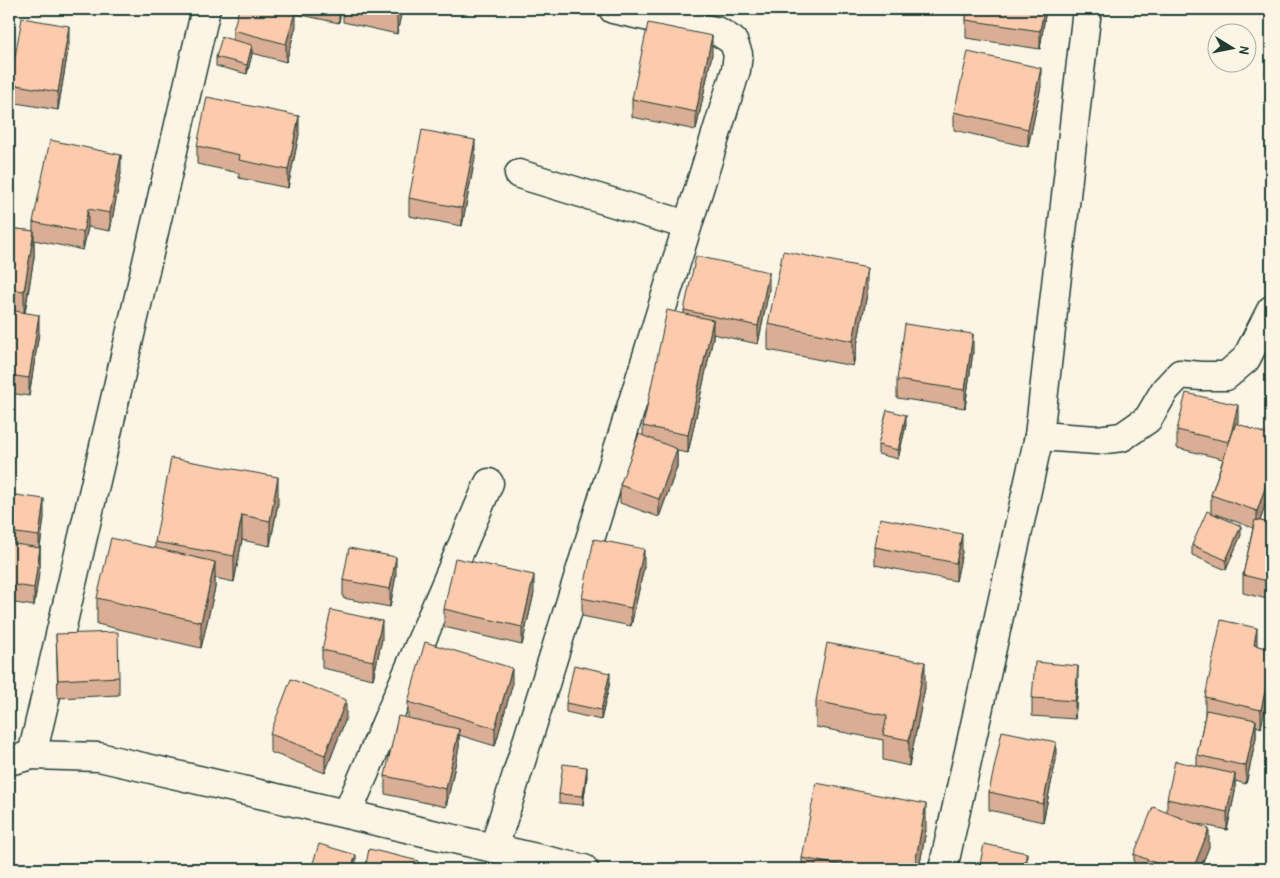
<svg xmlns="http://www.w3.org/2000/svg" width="1280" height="878" viewBox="0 0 1280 878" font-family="'Patrick Hand',sans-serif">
	<rect width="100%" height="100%" fill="#fcf5e5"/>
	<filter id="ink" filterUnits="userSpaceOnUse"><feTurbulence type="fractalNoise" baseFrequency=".02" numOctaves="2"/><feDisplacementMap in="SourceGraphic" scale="10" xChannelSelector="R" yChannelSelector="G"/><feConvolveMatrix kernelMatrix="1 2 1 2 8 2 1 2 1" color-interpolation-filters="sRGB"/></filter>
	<g filter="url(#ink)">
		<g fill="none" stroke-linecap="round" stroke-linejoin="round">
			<defs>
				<g id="minor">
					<polyline points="519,174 687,225"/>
					<polyline points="1039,436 1097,440 1122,437 1148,419 1165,390 1180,374 1201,376 1226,376 1246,359 1271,310"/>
					<polyline points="32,755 206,9"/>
					<polyline points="9,761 32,755 99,757 584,869"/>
					<polyline points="347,814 489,483"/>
					<polyline points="494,848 736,70 738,54 733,41 719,32 613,9"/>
					<polyline points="943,869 1039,436 1087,9"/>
				</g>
			</defs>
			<use href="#minor" stroke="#1f3d34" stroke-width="31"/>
			<use href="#minor" stroke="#fcf5e5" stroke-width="28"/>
		</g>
		<g fill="#d9ae94" stroke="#1f3d34">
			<polygon points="297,9 341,9 339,23 297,14"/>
			<polygon points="343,9 402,9 397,34 343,22"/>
			<polygon points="649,9 670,9 670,13"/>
			<polygon points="967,9 1046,9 1040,49 966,38 966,20"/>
			<polygon points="296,26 286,62 252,53 247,74 216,66 216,57 233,40 233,30"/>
			<polygon points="69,44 58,110 10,102 10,84"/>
			<polygon points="712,54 696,130 632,117 632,99"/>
			<polygon points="1041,86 1028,147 954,130 954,112"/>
			<polygon points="299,134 288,188 239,178 239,173 197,164 197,146"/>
			<polygon points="475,158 462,226 409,216 409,198"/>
			<polygon points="121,173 110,231 88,227 83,250 34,240 34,257 25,313 39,333 29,396 9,393 9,228 33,231 33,222"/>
			<polygon points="769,290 758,344 713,334 713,338 688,453 677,451 677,467 659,517 620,503 620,485 643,436 643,426 684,314 684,310"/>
			<polygon points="867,294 853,366 768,350 768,324"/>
			<polygon points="973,352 965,408 897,398 897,380"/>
			<polygon points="1237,424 1271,436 1271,489 1260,521 1271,523 1271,600 1243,593 1243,575 1253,528 1216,514 1241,535 1226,570 1192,555 1192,545 1211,512 1211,495 1223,459 1177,448 1177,430"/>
			<polygon points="906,425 898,459 878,454 878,445"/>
			<polygon points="9,494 44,517 40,548 40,566 34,606 9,602"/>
			<polygon points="278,503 270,546 242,540 234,582 215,578 215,588 201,648 97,624 97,598 155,549 155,542"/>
			<polygon points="875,547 962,552 956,581 875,565"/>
			<polygon points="644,567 631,626 582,616 582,598"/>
			<polygon points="396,575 390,607 343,598 343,580"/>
			<polygon points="534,593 522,645 444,627 444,609"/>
			<polygon points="56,634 119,677 119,695 58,698"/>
			<polygon points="382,639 373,679 322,668 322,650"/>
			<polygon points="1257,646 1271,649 1261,728 1256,726 1256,738 1246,784 1235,781 1235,792 1227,830 1194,823 1209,847 1200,869 1134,869 1134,854 1167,812 1167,799 1197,766 1197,755 1205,715 1205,697"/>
			<polygon points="610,682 601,720 566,712 566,703"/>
			<polygon points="1078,684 1075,719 1032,716 1032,698"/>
			<polygon points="512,686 495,746 459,735 459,747 446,807 385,794 385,776 408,718 408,702"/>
			<polygon points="925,688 909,766 883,760 883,740 816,727 816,701"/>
			<polygon points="346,718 325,773 270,752 270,734"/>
			<polygon points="1056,760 1043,822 989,810 989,792"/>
			<polygon points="587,776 583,805 559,803 559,794"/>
			<polygon points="926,830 919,869 802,869 802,858"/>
		</g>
		<g fill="#b08d78" stroke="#1f3d34">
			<polygon points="296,9 296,26 286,62 286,44"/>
			<polygon points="339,9 341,9 339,23"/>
			<polygon points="399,9 402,9 397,34 397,16"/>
			<polygon points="1044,9 1046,9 1040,49 1040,31"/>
			<polygon points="69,26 69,44 58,110 58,92"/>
			<polygon points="712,36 712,54 696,130 696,112"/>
			<polygon points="252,45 252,55 247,74 247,65"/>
			<polygon points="1041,68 1041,86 1028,147 1028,129"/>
			<polygon points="299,116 299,134 288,188 288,170"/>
			<polygon points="475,140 475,158 462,226 462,208"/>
			<polygon points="121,155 121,173 110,231 110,213"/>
			<polygon points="88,209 88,227 83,250 83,232"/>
			<polygon points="34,231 34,257 24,317 24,291"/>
			<polygon points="867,268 867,294 853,366 853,341"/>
			<polygon points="769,272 769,290 758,344 758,326"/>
			<polygon points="39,315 39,333 29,396 29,378"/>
			<polygon points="713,320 713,338 688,453 688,435"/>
			<polygon points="973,334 973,352 965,408 965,390"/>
			<polygon points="1238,405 1238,423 1229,460 1229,442"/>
			<polygon points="906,415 906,425 898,459 898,450"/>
			<polygon points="677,449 677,467 659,517 659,499"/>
			<polygon points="1271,471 1271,489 1257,529 1257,511"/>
			<polygon points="278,477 278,503 270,546 270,521"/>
			<polygon points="44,499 44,517 39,554 39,536"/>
			<polygon points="242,515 242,540 234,582 234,556"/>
			<polygon points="1241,526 1241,535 1226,570 1226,560"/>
			<polygon points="962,534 962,552 956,581 956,563"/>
			<polygon points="40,548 40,566 34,606 34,588"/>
			<polygon points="644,549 644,567 631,626 631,608"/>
			<polygon points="396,557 396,575 390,607 390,589"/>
			<polygon points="215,562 215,588 201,648 201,622"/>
			<polygon points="534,575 534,593 522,645 522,627"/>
			<polygon points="382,621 382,639 373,679 373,661"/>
			<polygon points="1257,628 1257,646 1254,645"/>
			<polygon points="925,662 925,688 909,766 909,740"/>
			<polygon points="1271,663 1271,681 1261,728 1261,710"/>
			<polygon points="1078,666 1078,684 1075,719 1075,701"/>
			<polygon points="512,668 512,686 495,746 495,728"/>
			<polygon points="610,673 610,682 601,720 601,710"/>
			<polygon points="346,700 346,718 325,773 325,755"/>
			<polygon points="1256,720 1256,738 1246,784 1246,766"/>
			<polygon points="459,729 459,747 446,807 446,789"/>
			<polygon points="1056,742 1056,760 1043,822 1043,804"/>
			<polygon points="587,767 587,776 583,805 583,796"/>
			<polygon points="1235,774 1235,792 1227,830 1227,812"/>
			<polygon points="926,804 926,830 919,869 914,869"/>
			<polygon points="1209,829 1209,847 1200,869 1193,869"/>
			<polygon points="1027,853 1027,869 1023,869"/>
			<polygon points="356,855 356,864 354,869 351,869"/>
		</g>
		<g fill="#fccaac" stroke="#1f3d34">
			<polygon points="239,9 296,9 286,44 233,30"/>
			<polygon points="364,9 399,9 397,16"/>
			<polygon points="967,9 1044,9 1040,31 966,20"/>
			<polygon points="22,18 69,26 58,92 10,84"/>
			<polygon points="648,23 712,36 696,112 632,99"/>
			<polygon points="222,37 252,45 247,65 216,57"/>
			<polygon points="968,52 1041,68 1028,129 954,112"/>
			<polygon points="207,97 299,116 288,170 239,160 240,155 197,146"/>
			<polygon points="422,130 475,140 462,208 409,198"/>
			<polygon points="50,140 121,155 110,213 88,209 83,232 33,222"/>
			<polygon points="9,228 34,231 24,291 9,289"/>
			<polygon points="783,251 867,268 853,341 768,324"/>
			<polygon points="696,256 769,272 758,326 684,310"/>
			<polygon points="9,310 39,315 29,378 9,375"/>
			<polygon points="667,310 713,320 688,435 643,426"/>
			<polygon points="905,324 973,334 965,390 897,380"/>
			<polygon points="1186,393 1238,405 1229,442 1177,430"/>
			<polygon points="887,410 906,415 898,450 878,445"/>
			<polygon points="1236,423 1271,436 1271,471 1257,511 1211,495"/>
			<polygon points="639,434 677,449 659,499 620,485"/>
			<polygon points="171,458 278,477 270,521 242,515 234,556 155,542"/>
			<polygon points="9,494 44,499 39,536 9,532"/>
			<polygon points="1207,511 1241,526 1226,560 1192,545"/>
			<polygon points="880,518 962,534 956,563 875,547"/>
			<polygon points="1255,520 1271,523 1271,582 1243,575"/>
			<polygon points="111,538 215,562 201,622 97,598"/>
			<polygon points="594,539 644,549 631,608 582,598"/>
			<polygon points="9,543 40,548 34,588 9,584"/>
			<polygon points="349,548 396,557 390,589 343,580"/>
			<polygon points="455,558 534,575 522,627 444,609"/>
			<polygon points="331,610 382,621 373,661 322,650"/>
			<polygon points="1221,620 1257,628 1254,645 1271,649 1271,663 1261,710 1205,697"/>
			<polygon points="118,632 119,677 58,680 56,634"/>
			<polygon points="425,642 512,668 495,728 408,702"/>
			<polygon points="827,643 925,662 909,740 883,735 887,716 816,701"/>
			<polygon points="1035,662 1078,666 1075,701 1032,698"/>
			<polygon points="574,665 610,673 601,710 566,703"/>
			<polygon points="291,679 346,700 325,755 270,734"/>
			<polygon points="1206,710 1256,720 1246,766 1197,755"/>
			<polygon points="398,716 459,729 446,789 385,776"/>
			<polygon points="1002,731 1056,742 1043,804 989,792"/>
			<polygon points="1175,761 1235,774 1227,812 1167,799"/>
			<polygon points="563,764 587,767 583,796 559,794"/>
			<polygon points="816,783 926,804 914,869 862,869 802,858"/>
			<polygon points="1153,807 1209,829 1193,869 1170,869 1134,854"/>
			<polygon points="319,844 356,855 351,869 311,869"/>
			<polygon points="984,844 1027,853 1023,869 979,869"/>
			<polygon points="369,849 419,861 417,869 365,869"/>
		</g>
	</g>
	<rect width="1280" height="878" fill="none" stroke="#fcf5e5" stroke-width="30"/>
	<rect x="15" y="15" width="1250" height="848" fill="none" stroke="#1f3d34" stroke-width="2" filter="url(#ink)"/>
	<g transform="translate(1232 48) rotate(100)"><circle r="24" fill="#fcf5e5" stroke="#a4ab9e"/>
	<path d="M0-4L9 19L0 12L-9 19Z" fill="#1f3d34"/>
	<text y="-8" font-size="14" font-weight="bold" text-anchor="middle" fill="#1f3d34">N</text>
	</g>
</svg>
